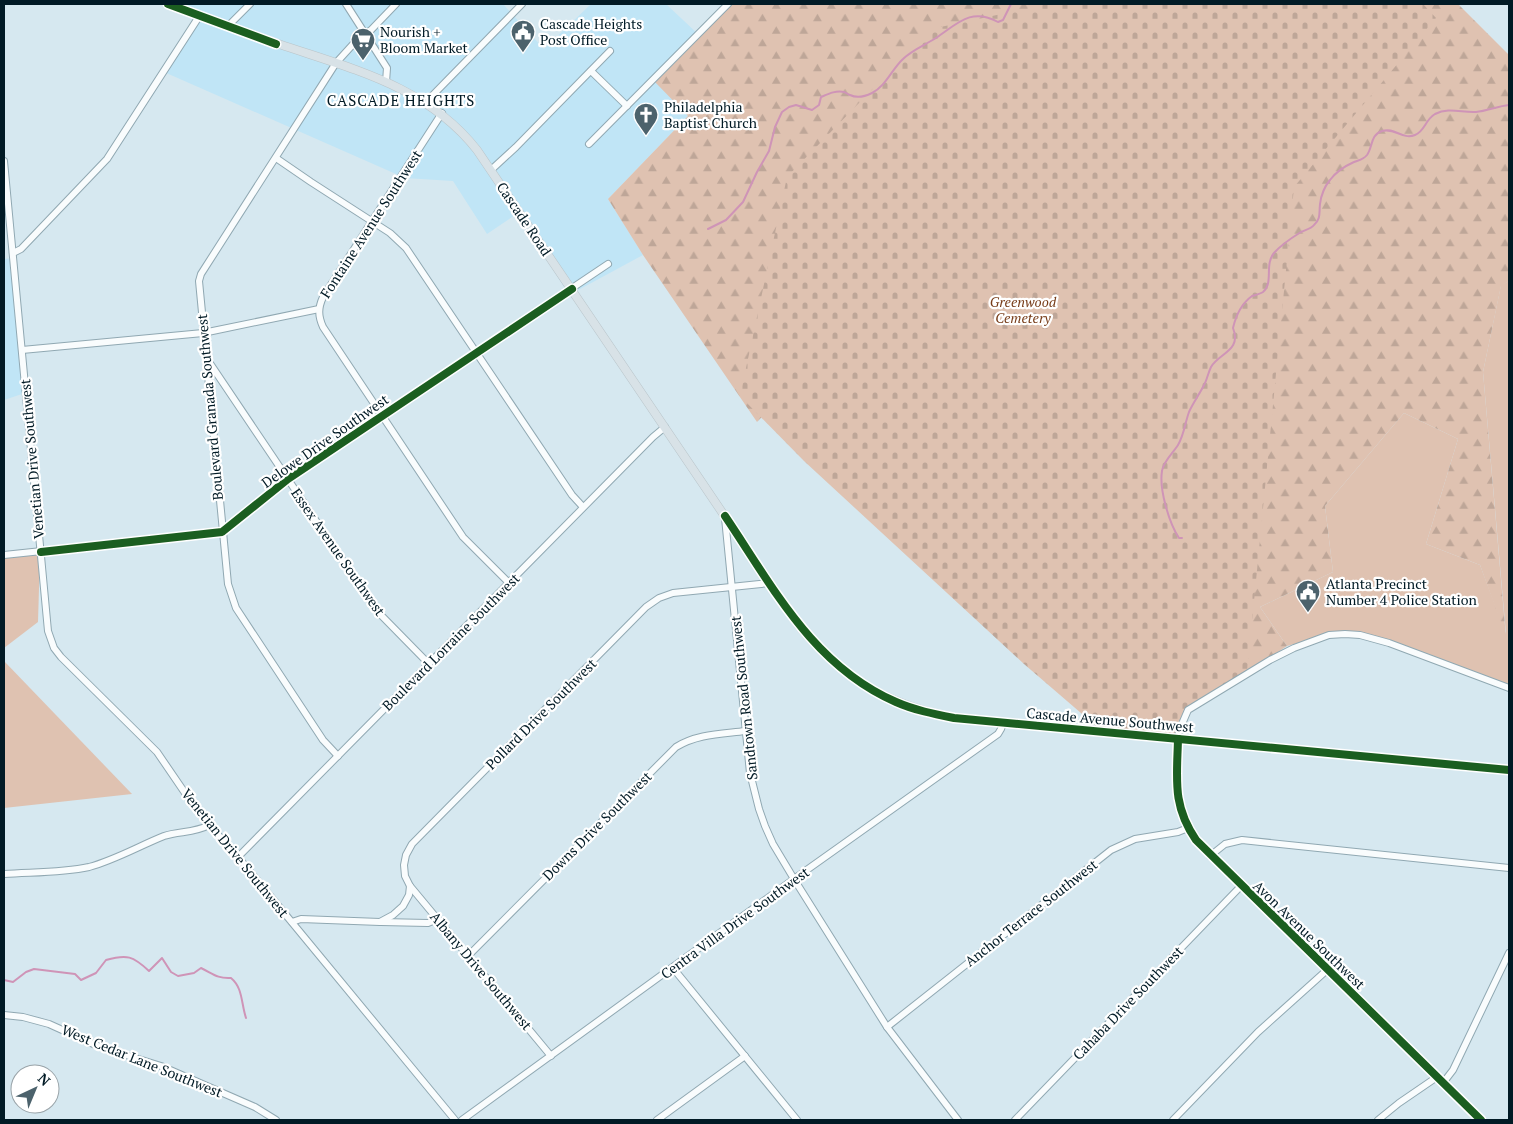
<svg xmlns="http://www.w3.org/2000/svg" width="1513" height="1124" viewBox="0 0 1513 1124" font-family="'PT Serif',serif">
	<defs>
		<pattern id="forest-firs" width="22" height="20" patternUnits="userSpaceOnUse" patternTransform="scale(1.25)"><rect width="22" height="20" fill="#dfc2b1"/><path d="M5 1l3.5 6h-7zM16 11l3.5 6h-7z" fill="#bea698"/></pattern>
		<pattern id="cemetery-stones" width="16" height="16" patternUnits="userSpaceOnUse" patternTransform="scale(1.25)"><rect width="16" height="16" fill="#dfc2b1"/><path d="M2 7V4a2 2 0 0 1 4 0v3zM10 15v-3a2 2 0 0 1 4 0v3z" fill="#bea698"/></pattern>
	</defs>
	<rect width="100%" height="100%" fill="#d6e8f0"/>
	<g fill="#c0e5f6">
		<polygon points="169,4 503,4 544,49 591,4 666,4 699,35 688,116 608,199 643,255 569,295 518,213 487,234 453,181 405,178 164,72 200,12"/>
		<polygon points="14,258 28,392 4,400 4,259"/>
	</g>
	<g fill="#dfc2b1">
		<polygon points="1509,281 1509,688 1368,638 1327,635 1287,646 1260,607 1333,572 1325,506 1404,413 1458,439 1426,544 1480,565 1506,634 1483,372 1501,285"/>
		<polygon points="40,555 38,622 4,648 4,557"/>
		<polygon points="4,661 132,794 4,808"/>
	</g>
	<polygon fill="url(#forest-firs)" points="729,4 1458,4 1508,54 1509,62 1509,281 1501,286 1483,372 1506,637 1480,565 1426,544 1458,439 1404,413 1325,506 1333,572 1260,607 1287,646 1255,667 1228,682 911,261 757,422 643,255 608,199 688,116 654,81"/>
	<polygon fill="url(#cemetery-stones)" points="1048,4 1423,4 1436,18 1294,187 1247,674 1188,710 1178,739 1103,732 1024,664 804,461 740,396 787,177 931,29"/>
	<g fill="none" stroke-linecap="round" stroke-linejoin="round">
		<g stroke="#cf94b7" stroke-width="2">
			<path d="M708,229L726,220L743,202L757,172L769,151L775,127L782,112L789,107L796,105L812,110L819,105L821,97C828,94 836,90 844,92C847,93 847,94 850,95C858,99 866,96 872,93C886,86 892,69 903,59C912,50 925,45 936,38C957,24 971,7 998,22L1003,20L1011,4"/>
			<path d="M1182,538H1179C1169,523 1159,489 1162,471C1163,462 1173,453 1178,445C1184,435 1185,423 1189,412C1193,403 1199,395 1204,385C1207,380 1208,373 1211,367C1219,353 1242,351 1233,328C1236,315 1241,304 1252,296C1255,295 1260,294 1263,292C1274,283 1264,265 1274,253C1280,246 1293,237 1301,232C1305,230 1311,229 1314,225C1321,219 1319,213 1320,204C1321,196 1325,186 1330,180C1336,172 1345,166 1354,162C1359,160 1363,160 1367,155C1373,147 1370,135 1382,131C1395,127 1402,140 1415,135C1425,131 1425,120 1435,114C1449,107 1462,113 1476,112C1487,111 1498,106 1509,105"/>
			<path d="M4,980L13,982L26,972L34,969L75,974L81,980L96,973L106,960C127,954 133,956 149,971L162,958L171,972L178,976L194,973L201,968C212,973 217,979 231,978C243,988 241,1003 246,1018"/>
		</g>
		<defs>
			<g id="minor">
				<polyline points="346,4 387,68 386,82"/>
				<polyline points="228,26 250,4"/>
				<polyline points="591,71 627,106"/>
				<polyline points="426,102 522,4"/>
				<path d="M442,113L323,297C318,308 318,316 323,327L463,537L509,583"/>
				<polyline points="589,144 728,4"/>
				<polyline points="276,158 311,182 390,233 406,248 572,495 583,507"/>
				<polyline points="4,161 48,631 54,648 61,657 157,752 185,793 209,825 238,857 455,1120"/>
				<polyline points="491,170 516,147 610,51"/>
				<polyline points="13,253 21,249 107,159 200,15"/>
				<polyline points="22,350 203,333 319,309"/>
				<polyline points="207,359 376,610 429,664"/>
				<polyline points="725,518 750,773 759,809 765,826 773,844 794,879 887,1027 958,1120"/>
				<polyline points="4,555 222,532 288,479 608,264"/>
				<polyline points="338,756 323,740 236,608 228,584 199,281 201,274 336,63 356,41 371,30 396,4"/>
				<polyline points="1210,856 1225,844 1242,840 1509,868"/>
				<polyline points="238,857 653,437 665,427"/>
				<path d="M4,874C32,872 61,873 89,867C115,860 139,846 164,836C179,831 195,833 209,825"/>
				<polyline points="410,886 551,1056"/>
				<polyline points="292,922 301,919 380,922 393,915 403,906 409,895 410,886 405,876 404,865 406,855 412,844 646,607 659,598 673,593 770,583"/>
				<polyline points="381,922 428,923 438,919"/>
				<path d="M468,956L676,747C697,734 721,734 745,731"/>
				<polyline points="673,968 797,1120"/>
				<polyline points="4,1015 23,1017 49,1024 100,1047 161,1066 255,1107 276,1120"/>
				<polyline points="887,1027 1111,850 1135,839 1178,832 1188,828"/>
				<polyline points="1443,1083 1453,1070 1509,953"/>
				<polyline points="462,1120 794,879 998,734 1001,729 1003,723"/>
				<polyline points="657,1120 745,1056"/>
				<polyline points="1015,1120 1241,886"/>
				<polyline points="1173,1120 1258,1032 1327,970"/>
				<polyline points="1378,1120 1399,1103 1437,1077"/>
				<path d="M1481,1120L1196,840C1172,805 1177,779 1178,739L1179,731L1188,710L1270,660L1294,648L1329,635L1345,634L1360,635L1389,643L1509,688"/>
			</g>
			<path id="major" d="M168,4C205,18 242,32 279,44C352,69 427,86 477,150L799,626C843,679 886,704 954,718L1509,770"/>
		</defs>
		<use href="#minor" stroke="#90a8b2" stroke-width="8"/>
		<use href="#major" stroke="#b9c5ca" stroke-width="9"/>
		<use href="#minor" stroke="#f9fcfd" stroke-width="6"/>
		<use href="#major" stroke="#d8e2e7" stroke-width="8"/>
		<defs>
			<g id="cycleway">
				<polyline points="168,4 276,44"/>
				<path d="M725,516C773,587 813,666 896,702C914,710 934,714 954,718L1509,770"/>
				<polyline points="41,552 222,532 288,479 572,289"/>
				<path d="M1178,739C1177,779 1172,805 1196,840L1481,1120"/>
			</g>
		</defs>
		<use href="#cycleway" stroke="#fff" stroke-width="11"/>
		<use href="#cycleway" stroke="#1b5e20" stroke-width="8"/>
	</g>
	<defs>
		<symbol id="civic-pin" viewBox="-11 -11 22 30"><path d="M0 17L-7.5 6A9.5 9.5 0 1 1 7.5 6Z" fill="#4c626c" stroke="#fff"/><path d="M-.6-6.5H3V-4.5H.6V-3L4-1V1h2V6H-6V1h2V-1L-.6-3ZM-1.2 2.5V6h2.4V2.5Z" fill="#fff"/></symbol>
		<symbol id="supermarket-pin" viewBox="-11 -11 22 30"><path d="M0 17L-7.5 6A9.5 9.5 0 1 1 7.5 6Z" fill="#4c626c" stroke="#fff"/><path d="M-6-5.5h2.5l.6 2H6L4.5 2H-2.5L-4.4-4H-6ZM-1.5 3.2a1.3 1.3 0 1 0 .1 0ZM3 3.2a1.3 1.3 0 1 0 .1 0Z" fill="#fff"/></symbol>
		<symbol id="church-pin" viewBox="-11 -11 22 30"><path d="M0 17L-7.5 6A9.5 9.5 0 1 1 7.5 6Z" fill="#4c626c" stroke="#fff"/><path d="M-1.2-6h2.4v3.5h3.3v2.4h-3.3V6h-2.4V-.1h-3.3v-2.4h3.3Z" fill="#fff"/></symbol>
	</defs>
	<g fill-rule="evenodd">
		<use href="#civic-pin" x="509" y="18" width="28" height="38"/>
		<use href="#supermarket-pin" x="349" y="26" width="28" height="38"/>
		<use href="#church-pin" x="632" y="101" width="28" height="38"/>
		<use href="#civic-pin" x="1294" y="578" width="28" height="38"/>
	</g>
	<g text-anchor="middle" stroke-width="4.5" stroke-linejoin="round" paint-order="stroke">
		<g font-size="14" fill="#011a25" stroke="#fff" text-anchor="start">
			<text x="540" y="29">Cascade Heights<tspan x="540" dy="16">Post Office</tspan></text>
			<text x="380" y="37">Nourish +<tspan x="380" dy="16">Bloom Market</tspan></text>
			<text x="664" y="112">Philadelphia<tspan x="664" dy="16">Baptist Church</tspan></text>
			<text x="1326" y="589">Atlanta Precinct<tspan x="1326" dy="16">Number 4 Police Station</tspan></text>
		</g>
		<g font-size="14" fill="#011a25" stroke="#fff">
			<text transform="translate(524 219) rotate(56)" y="5">Cascade Road</text>
			<text transform="translate(371 224) rotate(-57)" y="5">Fontaine Avenue Southwest</text>
			<text transform="translate(210 407) rotate(-95)" y="5">Boulevard Granada Southwest</text>
			<text transform="translate(325 441) rotate(-35)" y="5">Delowe Drive Southwest</text>
			<text transform="translate(32 459) rotate(-95)" y="5">Venetian Drive Southwest</text>
			<text transform="translate(338 552) rotate(55)" y="5">Essex Avenue Southwest</text>
			<text transform="translate(451 642) rotate(-45)" y="5">Boulevard Lorraine Southwest</text>
			<text transform="translate(744 698) rotate(-96)" y="5">Sandtown Road Southwest</text>
			<text transform="translate(541 714) rotate(-45)" y="5">Pollard Drive Southwest</text>
			<text transform="translate(1110 720) rotate(5)" y="5">Cascade Avenue Southwest</text>
			<text transform="translate(597 826) rotate(-45)" y="5">Downs Drive Southwest</text>
			<text transform="translate(235 853) rotate(51)" y="5">Venetian Drive Southwest</text>
			<text transform="translate(1031 913) rotate(-38)" y="5">Anchor Terrace Southwest</text>
			<text transform="translate(735 923) rotate(-36)" y="5">Centra Villa Drive Southwest</text>
			<text transform="translate(1309 935) rotate(44)" y="5">Avon Avenue Southwest</text>
			<text transform="translate(481 971) rotate(50)" y="5">Albany Drive Southwest</text>
			<text transform="translate(1128 1003) rotate(-46)" y="5">Cahaba Drive Southwest</text>
			<text transform="translate(142 1061) rotate(22)" y="5">West Cedar Lane Southwest</text>
		</g>
		<g font-size="14" font-style="italic" fill="#773c18" stroke="#fff">
			<text x="1023" y="307">Greenwood<tspan x="1023" dy="16">Cemetery</tspan></text>
		</g>
		<g font-size="15" letter-spacing="1" fill="#011a25" stroke="#fff">
			<text x="401" y="106">CASCADE HEIGHTS</text>
		</g>
	</g>
	<rect width="1513" height="1124" fill="none" stroke="#011a25" stroke-width="10"/>
	<g transform="translate(35 1089) rotate(44)"><circle r="24" fill="#ffffff" stroke="#99a3a8"/>
	<path d="M0-4L9 19L0 12L-9 19Z" fill="#4c626c"/>
	<text y="-8" font-size="14" font-weight="bold" text-anchor="middle" fill="#011a25">N</text>
	</g>
</svg>
